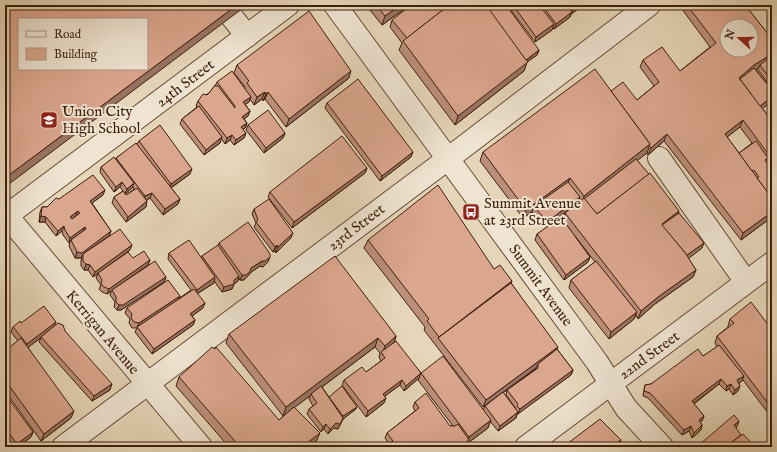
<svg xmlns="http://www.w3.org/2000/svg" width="777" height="452" viewBox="0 0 777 452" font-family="'IM FELL English',serif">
	<rect width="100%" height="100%" fill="#e6d6b9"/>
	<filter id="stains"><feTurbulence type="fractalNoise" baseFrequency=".005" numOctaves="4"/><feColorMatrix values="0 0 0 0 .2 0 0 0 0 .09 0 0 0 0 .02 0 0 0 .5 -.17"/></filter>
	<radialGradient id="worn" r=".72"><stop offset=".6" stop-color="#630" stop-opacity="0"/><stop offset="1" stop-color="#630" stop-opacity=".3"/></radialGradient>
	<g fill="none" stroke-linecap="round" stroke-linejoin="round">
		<defs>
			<g id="minor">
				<polyline points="335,5 597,362 626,408 662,447"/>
				<polyline points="232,17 247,36"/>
				<polyline points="659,158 746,282"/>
				<polyline points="7,216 201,447"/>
				<polyline points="5,217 288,5"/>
				<polyline points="63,447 449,158 649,5"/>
				<polyline points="526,447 772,263"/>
			</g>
		</defs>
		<use href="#minor" stroke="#684c37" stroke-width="24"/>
		<use href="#minor" stroke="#efe4d2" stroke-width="22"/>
	</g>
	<g fill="#bc8f7a" stroke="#3e1e0c" fill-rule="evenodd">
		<polygon points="366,5 410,5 382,25"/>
		<polygon points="507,5 584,5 571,14 570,17 554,29 553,28 552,30 535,42"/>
		<path d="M683,5H745L772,39V89L758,70V69L756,70L772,90V101L762,108L772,121V217L741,240L664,141L648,155L647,153L637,160L679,213L702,248L688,258L696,270L693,277L655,304L638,319L636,315L634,319L609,339L569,288L571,280L595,262L575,236L590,257L588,262L564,280L535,240L537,234L563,220L565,213L574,206L545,227L532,212L523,218L480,161L483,152L611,91L637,100L654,86L640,67L643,60L680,71L710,47L682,9ZM740,127L752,143L739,153L727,137Z"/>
		<polygon points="392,20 539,50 537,55 527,62 524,71 455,125 399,50 402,43 390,27"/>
		<polygon points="237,65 349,78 286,127 265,99 263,101 262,99 254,105 250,99 249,102 245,104 250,111 248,116 244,119 247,123 245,128 243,130 246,133 244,138 234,145 230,140 225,144 221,138 220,143 204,155 180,124 182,119 197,107 196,106 198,101 210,92 215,86 217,82 245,89 245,87 234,73"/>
		<polygon points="327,103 411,157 380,181 325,108"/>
		<polygon points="248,125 285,133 283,138 264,153 246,130"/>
		<path d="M139,141L190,174L171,188L180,199L178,204L163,215L150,198L146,200V207L126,222L112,203L114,197L123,191L120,187L114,192L100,172L101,167L116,160V158L137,144ZM133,187L134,189L126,195L125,194L132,188Z"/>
		<polygon points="367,168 365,173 292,228 268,197 270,192"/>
		<polygon points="103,195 92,203 111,231 109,236 130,250 113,262 133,258 150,260 148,265 131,277 166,277 164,282 121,310 117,310 114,307 115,302 110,295 111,291 107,294 102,292 99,289 101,285 96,278 98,273 93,277 88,270 84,270 81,266 81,260 82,257 80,258 75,258 69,246 70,242 69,243 63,235 62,231 56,236 45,222 39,222 40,212 42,207 47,207 59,199"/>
		<polygon points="254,209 291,238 276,253 275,251 273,252 254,227 256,223 252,214"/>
		<path d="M368,240L494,269L511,283L557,349L573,370L571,375L517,414L516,418L498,431L490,421L488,428L468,443L467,445L389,444L385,438L387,433L415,411L413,407L415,402L450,426H453L418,380L419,378L404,391L400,385L385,396L384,403L366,417L342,385L344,380L366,372L381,361L379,357L380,353L375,347L322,387L329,397L356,409L343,419L338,429L334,428L328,434L324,429L321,432L307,414L309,409L313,406L309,399L310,396L294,407L316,442L310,447H229L176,386L179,377L279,420L286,413L283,416L226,343L229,334L396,336L394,343L421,373L483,410L485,406L497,396L483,407L424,330L425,327L364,248ZM536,368V369L507,390L506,395L516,409L503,393Z"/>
		<polygon points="219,243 268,262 263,267 260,266 250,273 248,276 244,280 240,280 239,278 238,281 234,284 232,289 222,292 214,281 214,283 197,294 203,308 192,316 195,320 193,325 152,354 135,332 137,328 132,328 129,323 130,319 125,313 127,308 178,299 191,290 168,259 169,253 202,258 202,256 218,246"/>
		<polygon points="730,319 772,330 772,410 768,413 743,380 742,381 739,383 738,391 733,395 729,389 726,391 719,384 694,404 704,416 702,421 700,422 702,425 701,430 692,438 689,431 682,435 648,398 643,396 644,390 645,385 651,384 703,356 717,347 715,343 717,336 728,327 728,326"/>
		<polygon points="21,323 54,326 65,331 110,390 92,401 39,342 41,338 28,347 71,418 41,441 5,391 5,348 6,350 18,341 11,332 13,327"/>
		<polygon points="5,395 33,432 31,437 18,447 13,447 5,436"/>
	</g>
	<g fill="#997463" stroke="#3e1e0c">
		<polygon points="237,5 245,5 243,8 5,187 5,178"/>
		<polygon points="401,5 410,5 382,25 385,16"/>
		<polygon points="579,5 584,5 571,14 573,9"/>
		<polygon points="572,12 570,17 554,29 556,24"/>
		<polygon points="554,24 552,30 535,42 536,37"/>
		<polygon points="539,50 537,55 527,62 524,71 455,125 458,116"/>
		<polygon points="772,54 772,60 760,65 758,69 752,73 740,82 739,78 754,65"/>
		<polygon points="351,71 349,78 286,127 289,119"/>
		<polygon points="265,92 262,99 254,105 257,97"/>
		<polygon points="268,92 265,99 263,101 266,94"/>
		<polygon points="251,97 249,102 241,107 243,102"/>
		<polygon points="772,97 772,101 757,113 759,107"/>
		<polygon points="250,111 248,116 240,122 242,117"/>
		<polygon points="743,120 740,127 722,141 725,134"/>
		<polygon points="247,123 245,128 239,132 241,127"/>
		<polygon points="246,133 244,138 234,145 236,140"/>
		<polygon points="285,133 283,138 264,153 266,148"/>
		<polygon points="667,134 664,141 648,155 651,148"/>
		<polygon points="232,135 230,140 225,144 227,138"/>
		<polygon points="222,137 220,143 204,155 206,150"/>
		<polygon points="650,144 647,153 585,202 583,200 584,196"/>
		<polygon points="413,152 411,157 380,181 382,176"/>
		<polygon points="367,168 365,173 292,228 294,222"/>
		<polygon points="192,169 190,174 169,189 171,184"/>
		<polygon points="570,178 566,187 534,206 532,212 523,218 526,210"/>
		<polygon points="122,182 120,187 114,192 116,187"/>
		<polygon points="134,183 132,188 125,194 127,189"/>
		<polygon points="105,190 103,195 88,206 90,201"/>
		<polygon points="152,193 150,198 144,202 145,196"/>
		<polygon points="580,197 578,203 545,227 547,222"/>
		<polygon points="180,199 178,204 163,215 165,209"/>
		<polygon points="147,201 146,207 126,222 128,217"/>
		<polygon points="78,211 76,216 68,222 70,217"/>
		<polygon points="679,211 677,218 663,229 662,224"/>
		<polygon points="772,212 772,217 741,240 743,233"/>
		<polygon points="41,216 46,217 45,222 39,222"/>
		<polygon points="64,226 62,231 56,236 58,231"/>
		<polygon points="85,227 83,232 71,240 70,242 69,243 70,238"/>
		<polygon points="111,231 109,236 83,254 82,257 80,258 75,258 77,252"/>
		<polygon points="293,233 291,238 276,253 278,247"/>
		<polygon points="704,243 702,248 684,262 685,256"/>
		<polygon points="132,245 130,250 93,277 95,272"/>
		<polygon points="277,245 275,251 273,252 275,247"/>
		<polygon points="270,257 268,262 263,267 260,266 250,273 248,276 244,280 240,280 242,275 251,268"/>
		<polygon points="590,257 588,262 564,280 566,275"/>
		<polygon points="150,260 148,265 107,294 109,289"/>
		<polygon points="86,264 90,265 88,270 84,270"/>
		<polygon points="696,270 693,277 655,304 638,319 641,311 658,297"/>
		<polygon points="239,276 238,281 234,284 232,289 222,292 224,287"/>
		<polygon points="166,277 164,282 121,310 117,310 119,305"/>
		<polygon points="215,277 214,283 195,295 197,290"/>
		<polygon points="512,281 508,290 438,338 439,337"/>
		<polygon points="180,296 178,301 137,327 139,323"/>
		<polygon points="205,303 203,308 188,319 190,314"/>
		<polygon points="637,312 634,319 609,339 611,332"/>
		<polygon points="195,320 193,325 152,354 154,349"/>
		<polygon points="56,322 54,327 25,350 27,344"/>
		<polygon points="396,336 393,345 382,355 385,346"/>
		<polygon points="378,338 375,347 311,395 311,394 310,396 283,416 286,407"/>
		<polygon points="558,347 555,354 538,364 536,368 483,407 486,400"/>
		<polygon points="573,370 571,375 518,414 520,409"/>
		<polygon points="421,373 419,378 404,391 406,386"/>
		<polygon points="744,376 742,381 735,386 737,380"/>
		<polygon points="721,379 719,384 690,406 692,401"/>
		<polygon points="402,380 400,385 381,399 383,394"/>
		<polygon points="112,384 110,390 92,401 94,396"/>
		<polygon points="731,384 729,389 726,391 727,386"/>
		<polygon points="740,386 738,391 733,395 735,390"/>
		<polygon points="386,398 384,403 366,417 368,411"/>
		<polygon points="772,405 772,410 768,413 770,406"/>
		<polygon points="357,407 356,409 343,419 338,429 334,428 328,434 330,429 336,423 342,419 343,416"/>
		<polygon points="74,411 71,418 41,441 44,434"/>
		<polygon points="518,412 516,418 498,431 500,426"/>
		<polygon points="704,416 702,421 697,425 699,420"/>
		<polygon points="491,420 488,428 468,443 467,445 465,447 460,447 468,441 469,437"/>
		<polygon points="739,421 737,427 733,430 734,425"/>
		<polygon points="326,424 324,429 321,432 323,427"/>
		<polygon points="702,425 701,430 692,438 694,433"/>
		<polygon points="691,426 689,431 682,435 684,430"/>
		<polygon points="33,432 31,437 18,447 16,447 17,444"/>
		<polygon points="320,433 316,442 310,447 302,447"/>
		<polygon points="621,440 619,447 611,447"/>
	</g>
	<g fill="#dba68e" stroke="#3e1e0c" fill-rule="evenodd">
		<path d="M5,5H237L5,178ZM19,19H147V69H19Z"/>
		<polygon points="376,5 401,5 385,16"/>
		<polygon points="411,5 449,5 407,38 392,20"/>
		<polygon points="449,5 487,5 528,62 458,116 403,41"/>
		<polygon points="486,5 506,5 539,50 526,60"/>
		<polygon points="513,5 539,5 554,24 536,37"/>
		<polygon points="542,5 567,5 572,12 556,24"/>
		<polygon points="570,5 579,5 573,9"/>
		<path d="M687,5H745L772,39V54L754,65L739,78L772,121V159L743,120L725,134L772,198V212L743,233L667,134L651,148L649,146L650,144L611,91L623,82L637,100L659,82L643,60L662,47L680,71L716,43ZM727,26H751V50H727Z"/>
		<polygon points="309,11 351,71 289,119 268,92 266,94 265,92 257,97 247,83 249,81 237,65"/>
		<polygon points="772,56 772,81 760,65"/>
		<polygon points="754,68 772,90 772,97 760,106 740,79"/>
		<polygon points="595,69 650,144 584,196 570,178 526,210 483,152"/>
		<polygon points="232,71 251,97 243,102 250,111 242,117 247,123 241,127 246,133 236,140 232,135 227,138 198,101 203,94 207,95 210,92 214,86 218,86 235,108 235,106 217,82"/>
		<polygon points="358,79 413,152 382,176 327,103"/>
		<polygon points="199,106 222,137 206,150 182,119"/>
		<polygon points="268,110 285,133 266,148 248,125"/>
		<polygon points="160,125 192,169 171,184 139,141"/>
		<polygon points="342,136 367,168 294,222 270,192"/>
		<polygon points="756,141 768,158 765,160 770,167 772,166 772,198 757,178 759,177 754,170 752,171 739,153"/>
		<polygon points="136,143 180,199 165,209 152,193 145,196 116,158"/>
		<polygon points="114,157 134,183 127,189 122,182 116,187 101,167"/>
		<polygon points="636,159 649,174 597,214 584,199"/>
		<polygon points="650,173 679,211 662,224 686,254 696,270 658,297 641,311 565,213 584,198 597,214"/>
		<path d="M93,175L105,190L90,201L111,231L82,253L77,252L71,240L86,229L85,227L70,238L65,230L64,226L58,231L46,217L41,216L42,207H47L56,198L59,199ZM78,211L80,213L72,219L70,217Z"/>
		<polygon points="568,182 580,197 547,222 534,206"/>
		<polygon points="438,185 494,269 500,265 512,281 439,337 427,321 429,319 368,240"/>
		<polygon points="137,188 147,201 128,217 114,197 123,191 126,195"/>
		<polygon points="269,199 293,233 278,247 277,245 275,247 256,222 258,220 254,209"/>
		<polygon points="679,213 704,243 687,255 662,225"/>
		<polygon points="561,217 590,257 566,275 537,234"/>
		<polygon points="248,222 270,254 270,257 265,261 262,261 251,268 250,271 246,275 242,275 219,243"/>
		<polygon points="120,229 132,245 95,272 90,265 86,264 83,261 83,254"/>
		<polygon points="189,240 215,277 197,290 169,253"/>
		<polygon points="218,245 239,276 234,280 234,284 224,287 202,256"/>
		<polygon points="144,251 150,260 109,289 104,287 101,284 102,280 98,273 128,252 133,258"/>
		<polygon points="335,256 396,336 385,346 378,338 286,407 229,334"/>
		<polygon points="155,261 166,277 123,305 119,305 116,302 116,297 112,290"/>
		<polygon points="596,261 637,312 611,332 571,280"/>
		<polygon points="168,280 180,296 139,323 134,322 131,318 132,314 127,308"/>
		<polygon points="511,283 558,347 486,400 438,338"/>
		<polygon points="194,289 205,303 190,314 195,320 154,349 137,327"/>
		<polygon points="751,302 772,330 772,405 770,406 717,336 734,323 730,319"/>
		<polygon points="44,306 56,322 27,344 13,327 20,321 21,323"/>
		<polygon points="58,323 63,325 65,331 112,384 94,396 41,337"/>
		<polygon points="21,338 74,411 44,434 5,380 5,348 6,350"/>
		<polygon points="396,341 421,373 406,386 402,380 383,394 386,398 368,411 344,380 362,367 366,372 385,358 381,352"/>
		<polygon points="719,345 744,376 737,380 740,386 735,390 731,384 727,386 721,379 692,401 704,416 699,420 702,425 694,433 691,426 684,430 650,393 644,391 645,385 651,384 698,349 703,356"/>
		<polygon points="212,347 215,349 216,347 279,420 294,407 320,433 302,447 240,447 179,377"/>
		<polygon points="557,349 573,370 520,409 517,406 518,404 507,390 538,368 538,364"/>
		<polygon points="443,356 491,420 469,437 421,373"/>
		<polygon points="321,386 343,418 340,424 336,423 330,429 326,424 323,427 309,409 317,403 311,394"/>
		<polygon points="342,386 357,407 343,416 329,397"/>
		<polygon points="503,392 518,412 500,426 485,406"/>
		<polygon points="426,393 450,426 455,426 458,424 469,440 460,447 385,447 393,441 387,433 419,408 415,402"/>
		<polygon points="5,395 6,395 33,432 17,444 5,428"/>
		<polygon points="734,415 739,421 734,425 741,435 725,447 701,447 699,445"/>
		<polygon points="600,419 621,440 611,447 563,447"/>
		<polygon points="743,434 755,447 725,447"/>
		<polygon points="96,442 100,447 89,447"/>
		<polygon points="366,443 369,447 361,447"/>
	</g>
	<defs>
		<symbol id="school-square" viewBox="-11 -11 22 22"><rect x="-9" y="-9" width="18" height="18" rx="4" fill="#8f2418" stroke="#efe4d2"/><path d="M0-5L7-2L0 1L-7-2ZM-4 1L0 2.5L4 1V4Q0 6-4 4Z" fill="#fff"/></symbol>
		<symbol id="bus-square" viewBox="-11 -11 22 22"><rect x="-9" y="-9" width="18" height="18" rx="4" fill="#8f2418" stroke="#efe4d2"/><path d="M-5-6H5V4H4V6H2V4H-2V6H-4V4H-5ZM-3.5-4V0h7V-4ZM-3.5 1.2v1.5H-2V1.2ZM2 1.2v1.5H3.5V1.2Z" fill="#fff"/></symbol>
	</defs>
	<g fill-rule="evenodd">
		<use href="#school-square" x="39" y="110" width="20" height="20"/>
		<use href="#bus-square" x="461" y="202" width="20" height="20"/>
	</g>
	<g text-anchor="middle" stroke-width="4" stroke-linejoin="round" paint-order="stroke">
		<g font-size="15" fill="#3e1e0c" stroke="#efe4d2">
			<text transform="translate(185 83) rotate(-37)" y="5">24th Street</text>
			<text transform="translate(356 227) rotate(-37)" y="5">23rd Street</text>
			<text transform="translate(541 285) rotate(54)" y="5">Summit Avenue</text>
			<text transform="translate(103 332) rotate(50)" y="5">Kerrigan Avenue</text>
			<text transform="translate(649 355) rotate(-36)" y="5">22nd Street</text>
		</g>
		<g font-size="15" fill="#3e1e0c" stroke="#efe4d2" text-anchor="start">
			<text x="62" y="116">Union City<tspan x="62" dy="17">High School</tspan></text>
			<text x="484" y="208">Summit Avenue<tspan x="484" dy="17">at 23rd Street</tspan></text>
		</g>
	</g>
	<rect width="777" height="452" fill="none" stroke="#e6d6b9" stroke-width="20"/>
	<rect x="6" y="6" width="765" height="440" fill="none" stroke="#3e1e0c" stroke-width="2"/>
	<rect x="10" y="10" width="757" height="432" fill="none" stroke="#3e1e0c"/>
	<rect x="18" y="18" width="130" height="52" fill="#efe4d2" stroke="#a89583"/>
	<rect x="26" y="31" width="20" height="6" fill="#efe4d2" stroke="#a89583"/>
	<text x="54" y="38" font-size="12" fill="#3e1e0c">Road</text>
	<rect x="26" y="48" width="20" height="12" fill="#dba68e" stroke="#a89583"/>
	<text x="54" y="58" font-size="12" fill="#3e1e0c">Building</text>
	<g transform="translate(739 38) rotate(291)"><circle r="19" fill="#efe4d2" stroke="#a89583"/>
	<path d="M0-3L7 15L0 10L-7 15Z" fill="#8f2418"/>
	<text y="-6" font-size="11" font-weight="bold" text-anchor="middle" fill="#3e1e0c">N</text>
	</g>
	<rect width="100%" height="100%" filter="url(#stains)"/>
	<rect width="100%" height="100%" fill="url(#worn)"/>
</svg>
